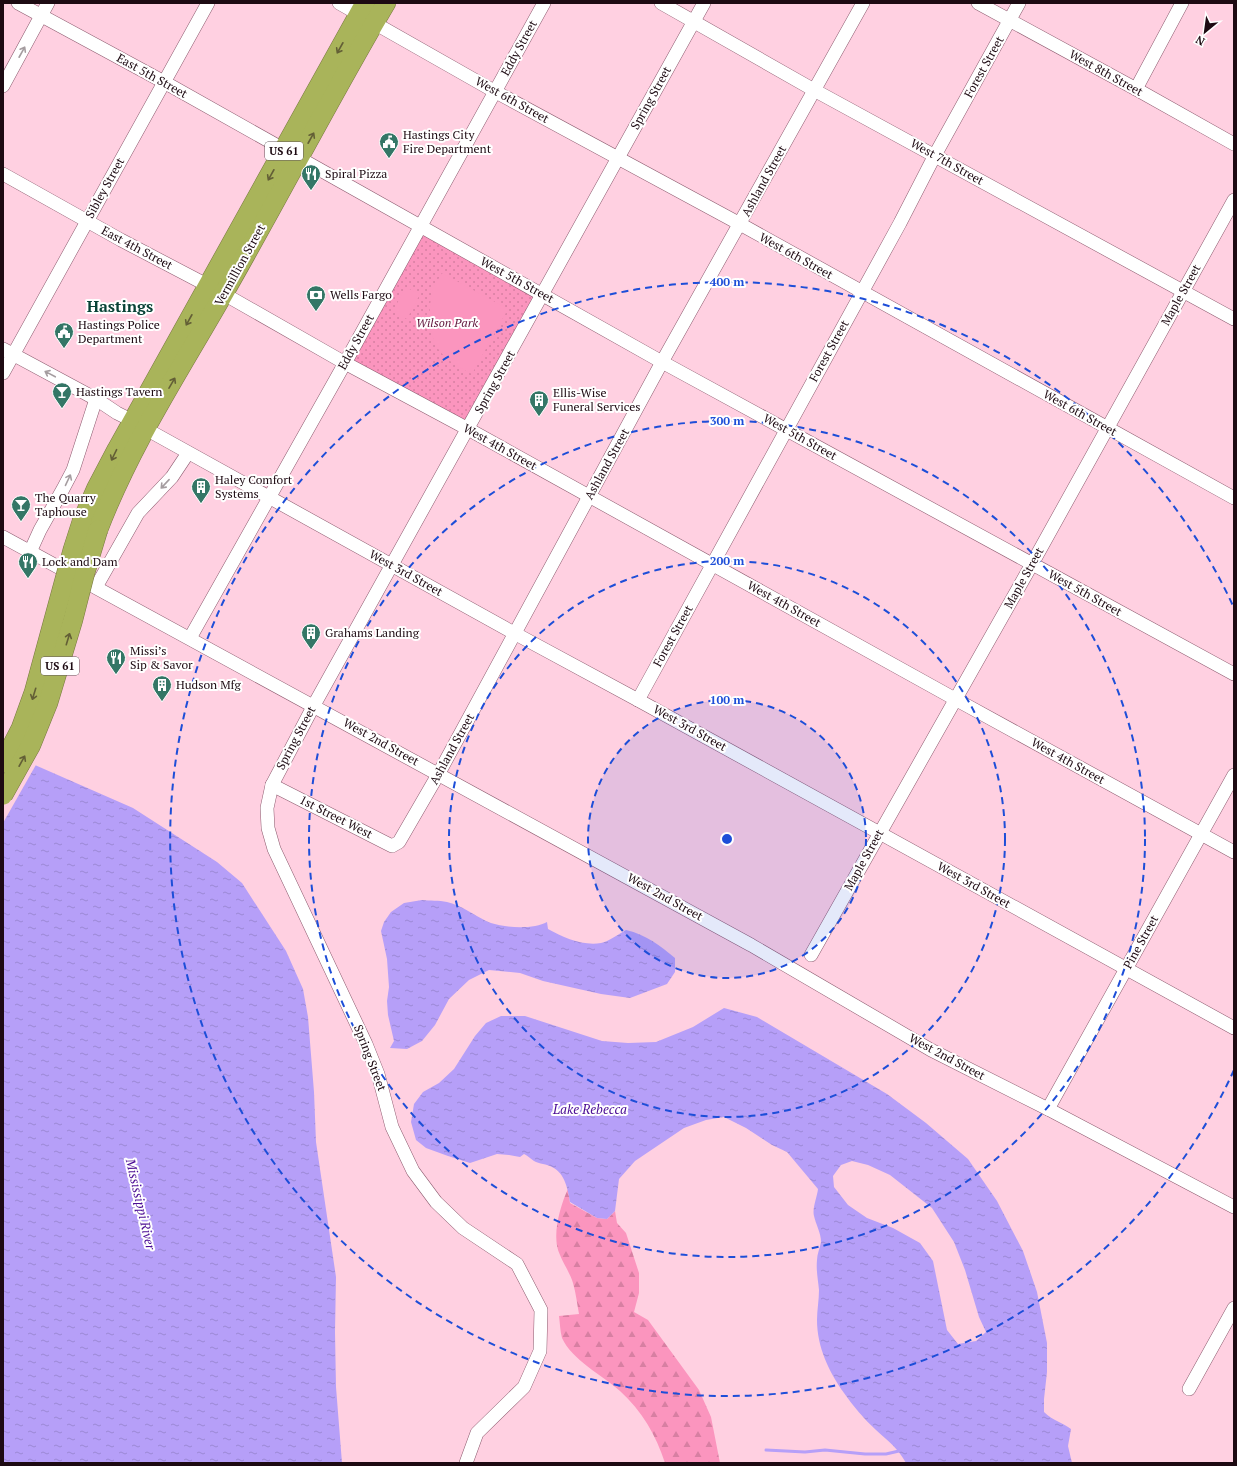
<svg xmlns="http://www.w3.org/2000/svg" width="1237" height="1466" viewBox="0 0 1237 1466" font-family="'PT Serif',serif">
	<defs>
		<pattern id="grass-dots" width="8" height="8" patternUnits="userSpaceOnUse"><rect width="8" height="8" fill="#fb95be"/><path d="M2 2h.1M6 6h.1" fill="none" stroke="#d77fa2" stroke-width="1.8" stroke-linecap="round"/></pattern>
		<pattern id="forest-firs" width="22" height="20" patternUnits="userSpaceOnUse"><rect width="22" height="20" fill="#fb95be"/><path d="M5 1l3.5 6h-7zM16 11l3.5 6h-7z" fill="#d77fa2"/></pattern>
		<pattern id="water-ripples" width="26" height="14" patternUnits="userSpaceOnUse"><rect width="26" height="14" fill="#b69ff8"/><path d="M2 4q2-2 4 0t4 0M15 11q2-2 4 0t4 0" fill="none" stroke="#9c88d4"/></pattern>
	</defs>
	<rect width="100%" height="100%" fill="#ffd0e1"/>
	<polygon fill="url(#grass-dots)" points="420,227 542,295 468,429 345,363"/>
	<path fill="url(#forest-firs)" d="M568,1189L570,1203L597,1218L607,1219L615,1211L617,1223L626,1233L639,1273V1293L634,1312L648,1320L699,1390L711,1417L720,1463H665C656,1435 642,1411 620,1391C602,1375 572,1360 562,1338C560,1331 560,1323 559,1316L579,1314C577,1304 576,1293 573,1283C570,1273 564,1265 560,1255C551,1237 560,1206 568,1189Z"/>
	<g fill="#fb95be">
		<path d="M442,273L508,309L472,374C460,368 447,361 439,350C428,336 428,306 433,289C435,284 439,278 442,273Z"/>
		<polygon points="405,287 420,294 407,319 393,312"/>
	</g>
	<g fill="url(#water-ripples)" fill-rule="evenodd">
		<polygon points="3,751 133,808 217,862 242,883 286,951 303,989 308,1017 314,1092 316,1142 336,1277 335,1332 336,1387 342,1463 3,1463"/>
		<path d="M422,900C430,901 439,900 447,902C461,905 474,915 486,921C501,928 533,930 547,922L548,929C564,938 583,946 601,943C608,942 620,933 626,930C647,935 659,945 675,958V972L667,984L630,998L601,994L543,981L520,973L489,970L469,980L449,999L435,1025L422,1041L407,1049L390,1048L394,1041L388,1015L387,1001L389,987L387,959L381,931L384,922L391,912L404,903Z"/>
		<path d="M724,1008L757,1017L887,1094L926,1123L968,1159L997,1201L1023,1251L1037,1292L1047,1343V1372L1044,1399V1412C1053,1421 1062,1422 1071,1429L1068,1446L1072,1463H906C897,1447 889,1442 876,1430C864,1419 853,1406 844,1393C829,1372 817,1347 817,1320C817,1310 819,1300 819,1290C818,1279 816,1271 817,1260C817,1254 820,1248 821,1242C821,1233 816,1225 814,1216C812,1209 817,1197 818,1189L787,1152L772,1145L746,1128L724,1117L706,1120L684,1128L635,1161L619,1179L615,1211L607,1219L597,1218L570,1202C568,1190 565,1173 552,1167C547,1164 539,1164 534,1161C530,1158 528,1156 524,1154L520,1157L509,1155L497,1154L470,1163L448,1156L426,1148L416,1140L411,1122L414,1104L423,1092L439,1083L454,1069L475,1036L486,1023L501,1016H525L602,1041L628,1043L656,1042L693,1027ZM852,1161L868,1165L890,1175L932,1208L954,1242L965,1270L979,1317L986,1332L976,1341L958,1344L947,1330L933,1261L920,1243L893,1228L867,1218L848,1205L834,1187L833,1176L841,1165Z"/>
	</g>
	<polygon fill="#ffd0e1" points="3,749 37,763 3,823"/>
	<g fill="none" stroke-linecap="round" stroke-linejoin="round">
		<polyline stroke="#b69ff8" stroke-width="3" points="766,1450 805,1452 825,1450 865,1454 886,1454 899,1451"/>
		<defs>
			<g id="minor">
				<polyline points="18,3 164,82 662,362 1234,674"/>
				<polyline points="339,3 494,91 740,224 1234,498"/>
				<polyline points="661,3 814,90 1234,319"/>
				<polyline points="978,3 1136,89 1234,144"/>
				<polyline points="3,86 48,3"/>
				<polyline points="1136,89 1182,3"/>
				<polyline points="3,174 121,240 224,294 345,363 468,429 955,699 1234,852"/>
				<polyline points="3,349 96,399 117,413 133,421"/>
				<polyline points="3,373 208,3"/>
				<polyline points="146,429 514,633 638,700 1234,1028"/>
				<polyline points="3,537 751,945 931,1050 1048,1109 1234,1207"/>
				<polyline points="30,552 40,530 63,489 73,470 96,399"/>
				<polyline points="96,587 138,513 172,477 188,453"/>
				<polyline points="190,638 345,363 544,3"/>
				<polyline points="638,700 900,223 935,155 1019,3"/>
				<polyline points="272,785 392,846 399,842 439,773 662,362 863,3"/>
				<polyline points="811,955 1032,564 1234,200"/>
				<polyline points="1048,1109 1234,775"/>
				<polyline points="1189,1389 1234,1308"/>
				<polyline points="466,1463 477,1433 524,1387 540,1351 541,1310 517,1264 463,1228 436,1202 413,1171 392,1127 378,1074 366,1044 274,849 268,828 267,808 272,785 314,705 704,3"/>
			</g>
			<g id="highway">
				<polyline points="82,521 96,489 117,449 365,3"/>
				<path d="M98,530C130,446 180,370 224,293C279,197 330,98 386,3"/>
			</g>
		</defs>
		<use href="#minor" stroke="#8d5b6f" stroke-width="14"/>
		<use href="#highway" stroke="#787841" stroke-width="20"/>
		<use href="#minor" stroke="#fff" stroke-width="13"/>
		<use href="#highway" stroke="#a9b45a" stroke-width="19"/>
		<defs>
			<g id="highway-bridge">
				<polyline points="3,763 21,728 34,692 73,549 82,521"/>
				<polyline points="3,795 31,745 48,703 73,620 85,573 98,530"/>
			</g>
		</defs>
		<use href="#highway-bridge" stroke="#787841" stroke-width="20" stroke-linecap="butt"/>
		<use href="#highway-bridge" stroke="#a9b45a" stroke-width="19"/>
	</g>
	<defs><path id="oneway-shaft" d="M-6 0H5M1.5-3L5.5 0L1.5 3" fill="none" stroke-width="1.6" stroke-linecap="round" stroke-linejoin="round"/></defs>
	<g stroke="#635f36">
		<use href="#oneway-shaft" transform="translate(340 48) rotate(119)"/>
		<use href="#oneway-shaft" transform="translate(311 138) rotate(-61)"/>
		<use href="#oneway-shaft" transform="translate(271 175) rotate(119)"/>
		<use href="#oneway-shaft" transform="translate(189 320) rotate(119)"/>
		<use href="#oneway-shaft" transform="translate(172 383) rotate(-60)"/>
		<use href="#oneway-shaft" transform="translate(114 455) rotate(116)"/>
		<use href="#oneway-shaft" transform="translate(68 639) rotate(-73)"/>
		<use href="#oneway-shaft" transform="translate(34 694) rotate(107)"/>
		<use href="#oneway-shaft" transform="translate(22 761) rotate(-61)"/>
	</g>
	<g stroke="#a59da0">
		<use href="#oneway-shaft" transform="translate(22 52) rotate(-61)"/>
		<use href="#oneway-shaft" transform="translate(50 374) rotate(-152)"/>
		<use href="#oneway-shaft" transform="translate(68 480) rotate(-65)"/>
		<use href="#oneway-shaft" transform="translate(165 484) rotate(133)"/>
	</g>
	<circle cx="727" cy="839" r="139" fill="#1d4ed8" fill-opacity=".12"/>
	<g fill="none" stroke="#1d4ed8" stroke-width="2" stroke-dasharray="7 5">
		<circle cx="727" cy="839" r="139"/>
		<circle cx="727" cy="839" r="278"/>
		<circle cx="727" cy="839" r="418"/>
		<path d="M1234 1070A557 557 0 1 1 1234 608"/>
	</g>
	<defs>
		<symbol id="civic-pin" viewBox="-11 -11 22 30"><path d="M0 17L-7.5 6A9.5 9.5 0 1 1 7.5 6Z" fill="#347666" stroke="#fff"/><path d="M-.6-6.5H3V-4.5H.6V-3L4-1V1h2V6H-6V1h2V-1L-.6-3ZM-1.2 2.5V6h2.4V2.5Z" fill="#fff"/></symbol>
		<symbol id="restaurant-pin" viewBox="-11 -11 22 30"><path d="M0 17L-7.5 6A9.5 9.5 0 1 1 7.5 6Z" fill="#347666" stroke="#fff"/><path d="M-5-6h1v4h1v-4h1v4h1v-4h1v5L-1.5 .5V6h-2V.5L-5-1ZM5-6V6H3V1.5H1.5Q1.5-4 5-6Z" fill="#fff"/></symbol>
		<symbol id="bank-pin" viewBox="-11 -11 22 30"><path d="M0 17L-7.5 6A9.5 9.5 0 1 1 7.5 6Z" fill="#347666" stroke="#fff"/><path d="M-6-4H6V4H-6ZM0-2.3a2.3 2.3 0 1 0 0 4.6a2.3 2.3 0 1 0 0-4.6Z" fill="#fff"/></symbol>
		<symbol id="bar-pin" viewBox="-11 -11 22 30"><path d="M0 17L-7.5 6A9.5 9.5 0 1 1 7.5 6Z" fill="#347666" stroke="#fff"/><path d="M-6-5H6L.8 .8V4.5H3.5V6h-7V4.5H-.8V.8Z" fill="#fff"/></symbol>
		<symbol id="building-pin" viewBox="-11 -11 22 30"><path d="M0 17L-7.5 6A9.5 9.5 0 1 1 7.5 6Z" fill="#347666" stroke="#fff"/><path d="M-4-6H4V6H1V3H-1V6H-4ZM-2.5-4.3h1.7v1.8h-1.7ZM.8-4.3h1.7v1.8H.8ZM-2.5-1h1.7V.8h-1.7ZM.8-1h1.7V.8H.8Z" fill="#fff"/></symbol>
	</defs>
	<g fill-rule="evenodd">
		<use href="#civic-pin" x="378" y="131" width="22" height="30"/>
		<use href="#restaurant-pin" x="300" y="163" width="22" height="30"/>
		<use href="#bank-pin" x="305" y="284" width="22" height="30"/>
		<use href="#civic-pin" x="53" y="321" width="22" height="30"/>
		<use href="#bar-pin" x="51" y="381" width="22" height="30"/>
		<use href="#building-pin" x="528" y="389" width="22" height="30"/>
		<use href="#building-pin" x="190" y="476" width="22" height="30"/>
		<use href="#bar-pin" x="10" y="494" width="22" height="30"/>
		<use href="#restaurant-pin" x="17" y="551" width="22" height="30"/>
		<use href="#building-pin" x="300" y="622" width="22" height="30"/>
		<use href="#restaurant-pin" x="105" y="647" width="22" height="30"/>
		<use href="#building-pin" x="151" y="674" width="22" height="30"/>
	</g>
	<g text-anchor="middle" stroke-width="4" stroke-linejoin="round" paint-order="stroke">
		<g fill="#fff" stroke="#615459" stroke-width="1">
			<rect x="265" y="142" width="38" height="18" rx="3"/>
			<rect x="41" y="657" width="38" height="18" rx="3"/>
		</g>
		<g font-size="11" font-weight="bold" fill="#1d0a12">
			<text x="284" y="155">US 61</text>
			<text x="60" y="670">US 61</text>
		</g>
		<g font-size="12" fill="#1d0a12" stroke="#fff">
			<text transform="translate(519 48) rotate(-61)" y="4">Eddy Street</text>
			<text transform="translate(984 67) rotate(-61)" y="4">Forest Street</text>
			<text transform="translate(1106 73) rotate(29)" y="4">West 8th Street</text>
			<text transform="translate(152 76) rotate(29)" y="4">East 5th Street</text>
			<text transform="translate(651 98) rotate(-61)" y="4">Spring Street</text>
			<text transform="translate(512 100) rotate(29)" y="4">West 6th Street</text>
			<text transform="translate(947 162) rotate(29)" y="4">West 7th Street</text>
			<text transform="translate(764 181) rotate(-61)" y="4">Ashland Street</text>
			<text transform="translate(105 188) rotate(-61)" y="4">Sibley Street</text>
			<text transform="translate(137 248) rotate(28)" y="4">East 4th Street</text>
			<text transform="translate(796 256) rotate(29)" y="4">West 6th Street</text>
			<text transform="translate(240 265) rotate(-61)" y="4">Vermillion Street</text>
			<text transform="translate(517 280) rotate(29)" y="4">West 5th Street</text>
			<text transform="translate(1181 295) rotate(-61)" y="4">Maple Street</text>
			<text transform="translate(356 342) rotate(-61)" y="4">Eddy Street</text>
			<text transform="translate(829 351) rotate(-61)" y="4">Forest Street</text>
			<text transform="translate(495 382) rotate(-61)" y="4">Spring Street</text>
			<text transform="translate(1080 413) rotate(29)" y="4">West 6th Street</text>
			<text transform="translate(800 437) rotate(29)" y="4">West 5th Street</text>
			<text transform="translate(500 447) rotate(29)" y="4">West 4th Street</text>
			<text transform="translate(607 464) rotate(-61)" y="4">Ashland Street</text>
			<text transform="translate(406 573) rotate(29)" y="4">West 3rd Street</text>
			<text transform="translate(1024 578) rotate(-61)" y="4">Maple Street</text>
			<text transform="translate(1085 593) rotate(29)" y="4">West 5th Street</text>
			<text transform="translate(784 604) rotate(29)" y="4">West 4th Street</text>
			<text transform="translate(673 636) rotate(-61)" y="4">Forest Street</text>
			<text transform="translate(690 728) rotate(29)" y="4">West 3rd Street</text>
			<text transform="translate(296 738) rotate(-62)" y="4">Spring Street</text>
			<text transform="translate(381 742) rotate(29)" y="4">West 2nd Street</text>
			<text transform="translate(452 749) rotate(-61)" y="4">Ashland Street</text>
			<text transform="translate(1068 761) rotate(29)" y="4">West 4th Street</text>
			<text transform="translate(336 817) rotate(27)" y="4">1st Street West</text>
			<text transform="translate(864 860) rotate(-61)" y="4">Maple Street</text>
			<text transform="translate(974 885) rotate(29)" y="4">West 3rd Street</text>
			<text transform="translate(665 897) rotate(29)" y="4">West 2nd Street</text>
			<text transform="translate(1141 942) rotate(-61)" y="4">Pine Street</text>
			<text transform="translate(947 1057) rotate(28)" y="4">West 2nd Street</text>
			<text transform="translate(370 1058) rotate(69)" y="4">Spring Street</text>
		</g>
		<g font-size="12" fill="#1d0a12" stroke="#fff" text-anchor="start">
			<text x="403" y="139">Hastings City<tspan x="403" dy="14">Fire Department</tspan></text>
			<text x="325" y="178">Spiral Pizza</text>
			<text x="330" y="299">Wells Fargo</text>
			<text x="78" y="329">Hastings Police<tspan x="78" dy="14">Department</tspan></text>
			<text x="76" y="396">Hastings Tavern</text>
			<text x="553" y="397">Ellis-Wise<tspan x="553" dy="14">Funeral Services</tspan></text>
			<text x="215" y="484">Haley Comfort<tspan x="215" dy="14">Systems</tspan></text>
			<text x="35" y="502">The Quarry<tspan x="35" dy="14">Taphouse</tspan></text>
			<text x="42" y="566">Lock and Dam</text>
			<text x="325" y="637">Grahams Landing</text>
			<text x="130" y="655">Missi’s<tspan x="130" dy="14">Sip &amp; Savor</tspan></text>
			<text x="176" y="689">Hudson Mfg</text>
		</g>
		<g font-size="12" font-style="italic" fill="#62173c" stroke="#fff">
			<text x="447" y="327">Wilson Park</text>
		</g>
		<g font-size="13" font-style="italic" fill="#4a0b93" stroke="#fff">
			<text x="590" y="1114">Lake Rebecca</text>
			<text transform="translate(141 1204) rotate(77)" y="5">Mississippi River</text>
		</g>
		<g font-size="16" font-weight="bold" fill="#084236" stroke="#fff">
			<text x="120" y="312">Hastings</text>
		</g>
	</g>
	<circle cx="727" cy="839" r="6" fill="#1d4ed8" stroke="#fff" stroke-width="2"/>
	<g font-size="12" text-anchor="middle" font-weight="bold" fill="#1d4ed8" stroke="#fff" stroke-width="4" stroke-linejoin="round" paint-order="stroke">
		<text x="727" y="286">400 m</text>
		<text x="727" y="425">300 m</text>
		<text x="727" y="565">200 m</text>
		<text x="727" y="704">100 m</text>
	</g>
	<rect width="1237" height="1466" fill="none" stroke="#1d0a12" stroke-width="8"/>
	<g transform="translate(1205 32) rotate(209)" stroke="#ffffff" stroke-width="3" paint-order="stroke">
	<path d="M0-3L7 15L0 10L-7 15Z" fill="#1d0a12"/>
	<text y="-6" font-size="11" font-weight="bold" text-anchor="middle" fill="#1d0a12">N</text>
	</g>
</svg>
